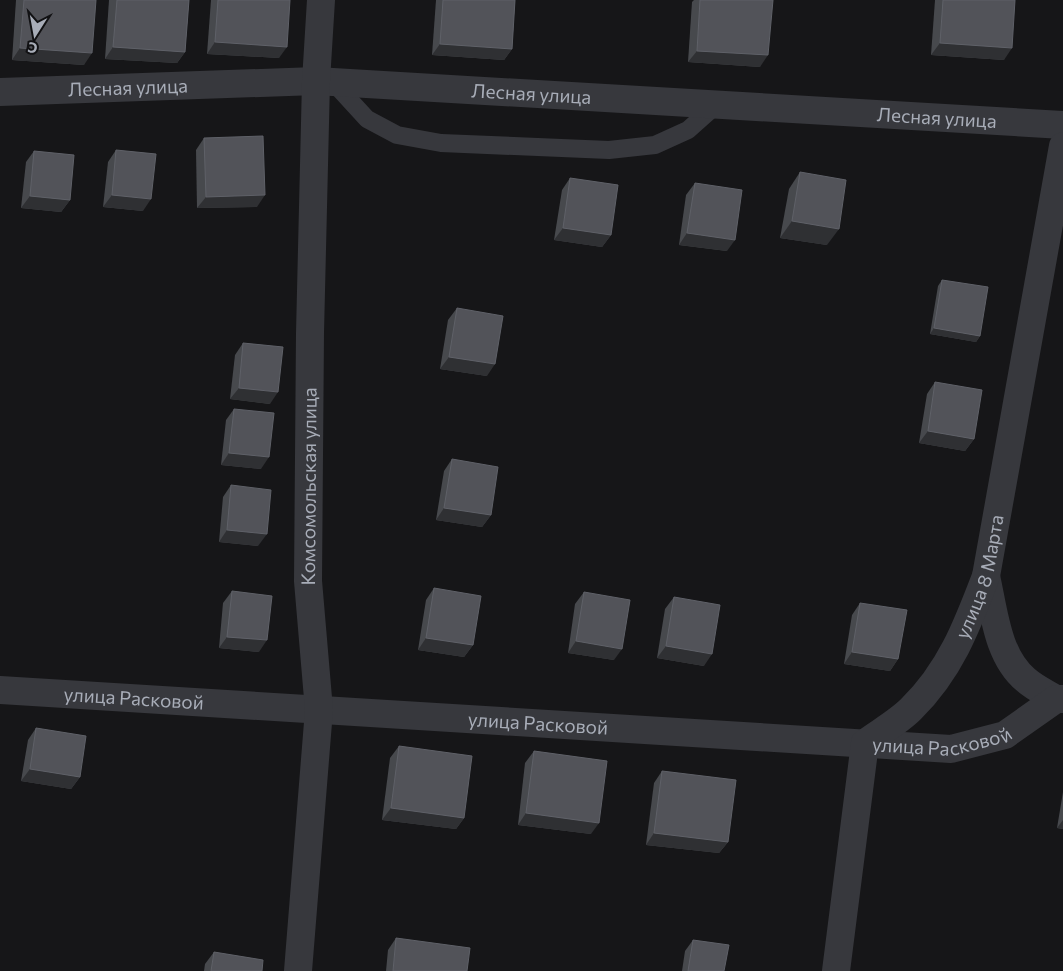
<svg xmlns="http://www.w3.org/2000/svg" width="1063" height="971" viewBox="0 0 1063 971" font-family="Commissioner,sans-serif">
	<rect width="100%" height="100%" fill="#161618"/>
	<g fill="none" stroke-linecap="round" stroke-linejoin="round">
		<polyline stroke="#37383d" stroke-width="18" points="334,83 367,119 397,135 441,143 609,150 655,145 688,130 716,105"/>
		<g stroke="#37383d" stroke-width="28">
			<path id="s1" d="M0,92L316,81L1063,125"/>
			<path d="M986,576C994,611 997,656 1026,680C1035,688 1046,693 1056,699"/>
			<path id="s2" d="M0,690L951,749L1005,735L1056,699H1063"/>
			<path id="s3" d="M298,971L319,710L308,581L310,333L316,81L321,0"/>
			<path id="s4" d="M836,971L865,743C880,732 898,722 911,709C950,671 967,626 986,576L1063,146"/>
		</g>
	</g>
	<g fill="#47494d">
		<polygon points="16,0 96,0 84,65 12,60"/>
		<polygon points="109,0 189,0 185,52 177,63 105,59"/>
		<polygon points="211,0 290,0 279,58 207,54"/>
		<polygon points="436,0 515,0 512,49 504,60 432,55"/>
		<polygon points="694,0 773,0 760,67 688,62 692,2"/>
		<polygon points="935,0 1015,0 1004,60 931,55"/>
		<polygon points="204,138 257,207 197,208 196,150"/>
		<polygon points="116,150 143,211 103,207 108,162"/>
		<polygon points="34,151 70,200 61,212 21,208 26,162"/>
		<polygon points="800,172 827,245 780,238 789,189"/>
		<polygon points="570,178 611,235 602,247 554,240 562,190"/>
		<polygon points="695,183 727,251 679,245 686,195"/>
		<polygon points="942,280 980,336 976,342 930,334 938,286"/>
		<polygon points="457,308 487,376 440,369 448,320"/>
		<polygon points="243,343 270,404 230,399 235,355"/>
		<polygon points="935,382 974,439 965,451 919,443 927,394"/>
		<polygon points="234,409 261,469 221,465 226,420"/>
		<polygon points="452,459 491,515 482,527 436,520 444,471"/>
		<polygon points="231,485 258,546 219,542 223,497"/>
		<polygon points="434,588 473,645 464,657 418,650 426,600"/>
		<polygon points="232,591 259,652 219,648 223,603"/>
		<polygon points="584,592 614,660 568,653 575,604"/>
		<polygon points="674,597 704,666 657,658 665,609"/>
		<polygon points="860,603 898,659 890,671 844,664 852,615"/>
		<polygon points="36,728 80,777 71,789 21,781 28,740"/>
		<polygon points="399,746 464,818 456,829 382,820 390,758"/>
		<polygon points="534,751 591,834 518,825 525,763"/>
		<polygon points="662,771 728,842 719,853 646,845 654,783"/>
		<polygon points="1063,792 1063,829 1057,828"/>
		<polygon points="396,938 467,971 386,971 388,950"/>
		<polygon points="693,940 724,971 682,971 685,951"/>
		<polygon points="214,952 262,971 204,971 205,964"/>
	</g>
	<g fill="#2f3033">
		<polygon points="215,42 287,47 279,58 207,54"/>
		<polygon points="940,43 1012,48 1004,60 931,55"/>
		<polygon points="440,44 512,49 504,60 432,55"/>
		<polygon points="113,47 185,52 177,63 105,59"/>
		<polygon points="20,48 92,53 84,65 12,60"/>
		<polygon points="697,51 768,55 760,67 688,62"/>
		<polygon points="112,195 151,199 143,211 103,207"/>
		<polygon points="265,195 257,207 197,208 206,197"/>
		<polygon points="30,196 70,200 61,212 21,208"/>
		<polygon points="792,221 839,229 827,245 780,238"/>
		<polygon points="563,228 611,235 602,247 554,240"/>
		<polygon points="687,233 735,240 727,251 679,245"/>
		<polygon points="934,328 980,336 976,342 930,334"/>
		<polygon points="449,357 495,364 487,376 440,369"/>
		<polygon points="239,388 278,392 270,404 230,399"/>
		<polygon points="928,431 974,439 965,451 919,443"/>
		<polygon points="229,453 269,457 261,469 221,465"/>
		<polygon points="444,508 491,515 482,527 436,520"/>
		<polygon points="227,530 267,534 258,546 219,542"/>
		<polygon points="227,637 267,640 259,652 219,648"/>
		<polygon points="426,638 473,645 464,657 418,650"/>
		<polygon points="576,641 622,649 614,660 568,653"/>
		<polygon points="666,646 712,654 704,666 657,658"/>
		<polygon points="852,652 898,659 890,671 844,664"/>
		<polygon points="30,769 80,777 71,789 21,781"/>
		<polygon points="391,808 464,818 456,829 382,820"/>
		<polygon points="526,813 599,823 591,834 518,825"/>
		<polygon points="1063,820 1063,829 1057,828"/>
		<polygon points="654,833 728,842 719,853 646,845"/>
	</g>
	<g fill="#525359" stroke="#5f6168">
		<polygon points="24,0 96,0 92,53 20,48"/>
		<polygon points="117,0 189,0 185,52 113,47"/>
		<polygon points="218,0 290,0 287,47 215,42"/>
		<polygon points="443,0 515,0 512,49 440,44"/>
		<polygon points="700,0 773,0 768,55 697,51"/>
		<polygon points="943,0 1015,0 1012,48 940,43"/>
		<polygon points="263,136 265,195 206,197 204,138"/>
		<polygon points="116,150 156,154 151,199 112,195"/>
		<polygon points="34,151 74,155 70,200 30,196"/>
		<polygon points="800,172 846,180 839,229 792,221"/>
		<polygon points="570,178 618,185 611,235 563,228"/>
		<polygon points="695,183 742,190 735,240 687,233"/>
		<polygon points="942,280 988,287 980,336 934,328"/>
		<polygon points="457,308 503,316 495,364 449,357"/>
		<polygon points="243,343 283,347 278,392 239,388"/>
		<polygon points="935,382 982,390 974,439 928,431"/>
		<polygon points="234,409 274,413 269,457 229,453"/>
		<polygon points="452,459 498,467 491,515 444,508"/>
		<polygon points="231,485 271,490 267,534 227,530"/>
		<polygon points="434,588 481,596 473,645 426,638"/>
		<polygon points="232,591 272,596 267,640 227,637"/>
		<polygon points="584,592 630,600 622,649 576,641"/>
		<polygon points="674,597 720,605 712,654 666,646"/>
		<polygon points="860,603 907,610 898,659 852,652"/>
		<polygon points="36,728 86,736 80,777 30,769"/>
		<polygon points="399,746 472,756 464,818 391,808"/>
		<polygon points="534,751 607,761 599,823 526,813"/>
		<polygon points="662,771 736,780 728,842 654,833"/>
		<polygon points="396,938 470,948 467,971 393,971"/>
		<polygon points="693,940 729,945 724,971 688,971"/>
		<polygon points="214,952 263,960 262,971 211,971"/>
	</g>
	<g text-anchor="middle" stroke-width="4" stroke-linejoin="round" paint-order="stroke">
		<g font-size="19" fill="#a8adb8" stroke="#111113">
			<text dy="7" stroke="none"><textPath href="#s1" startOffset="128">Лесная улица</textPath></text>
			<text dy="7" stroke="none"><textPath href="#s1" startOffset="532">Лесная улица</textPath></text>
			<text dy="7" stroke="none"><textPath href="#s1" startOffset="938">Лесная улица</textPath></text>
			<text dy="7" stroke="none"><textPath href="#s3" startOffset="486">Комсомольская улица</textPath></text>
			<text dy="7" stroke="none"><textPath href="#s4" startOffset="439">улица 8 Марта</textPath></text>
			<text dy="7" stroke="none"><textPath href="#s2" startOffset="134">улица Расковой</textPath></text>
			<text dy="7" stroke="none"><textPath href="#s2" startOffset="539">улица Расковой</textPath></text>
			<text dy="7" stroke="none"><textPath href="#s2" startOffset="944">улица Расковой</textPath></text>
		</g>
	</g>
	<g transform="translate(35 35) rotate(191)" stroke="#111113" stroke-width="4" paint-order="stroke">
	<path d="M0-4L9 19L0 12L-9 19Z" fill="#a8adb8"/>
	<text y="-8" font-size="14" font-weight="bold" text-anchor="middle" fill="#a8adb8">С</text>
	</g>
</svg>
